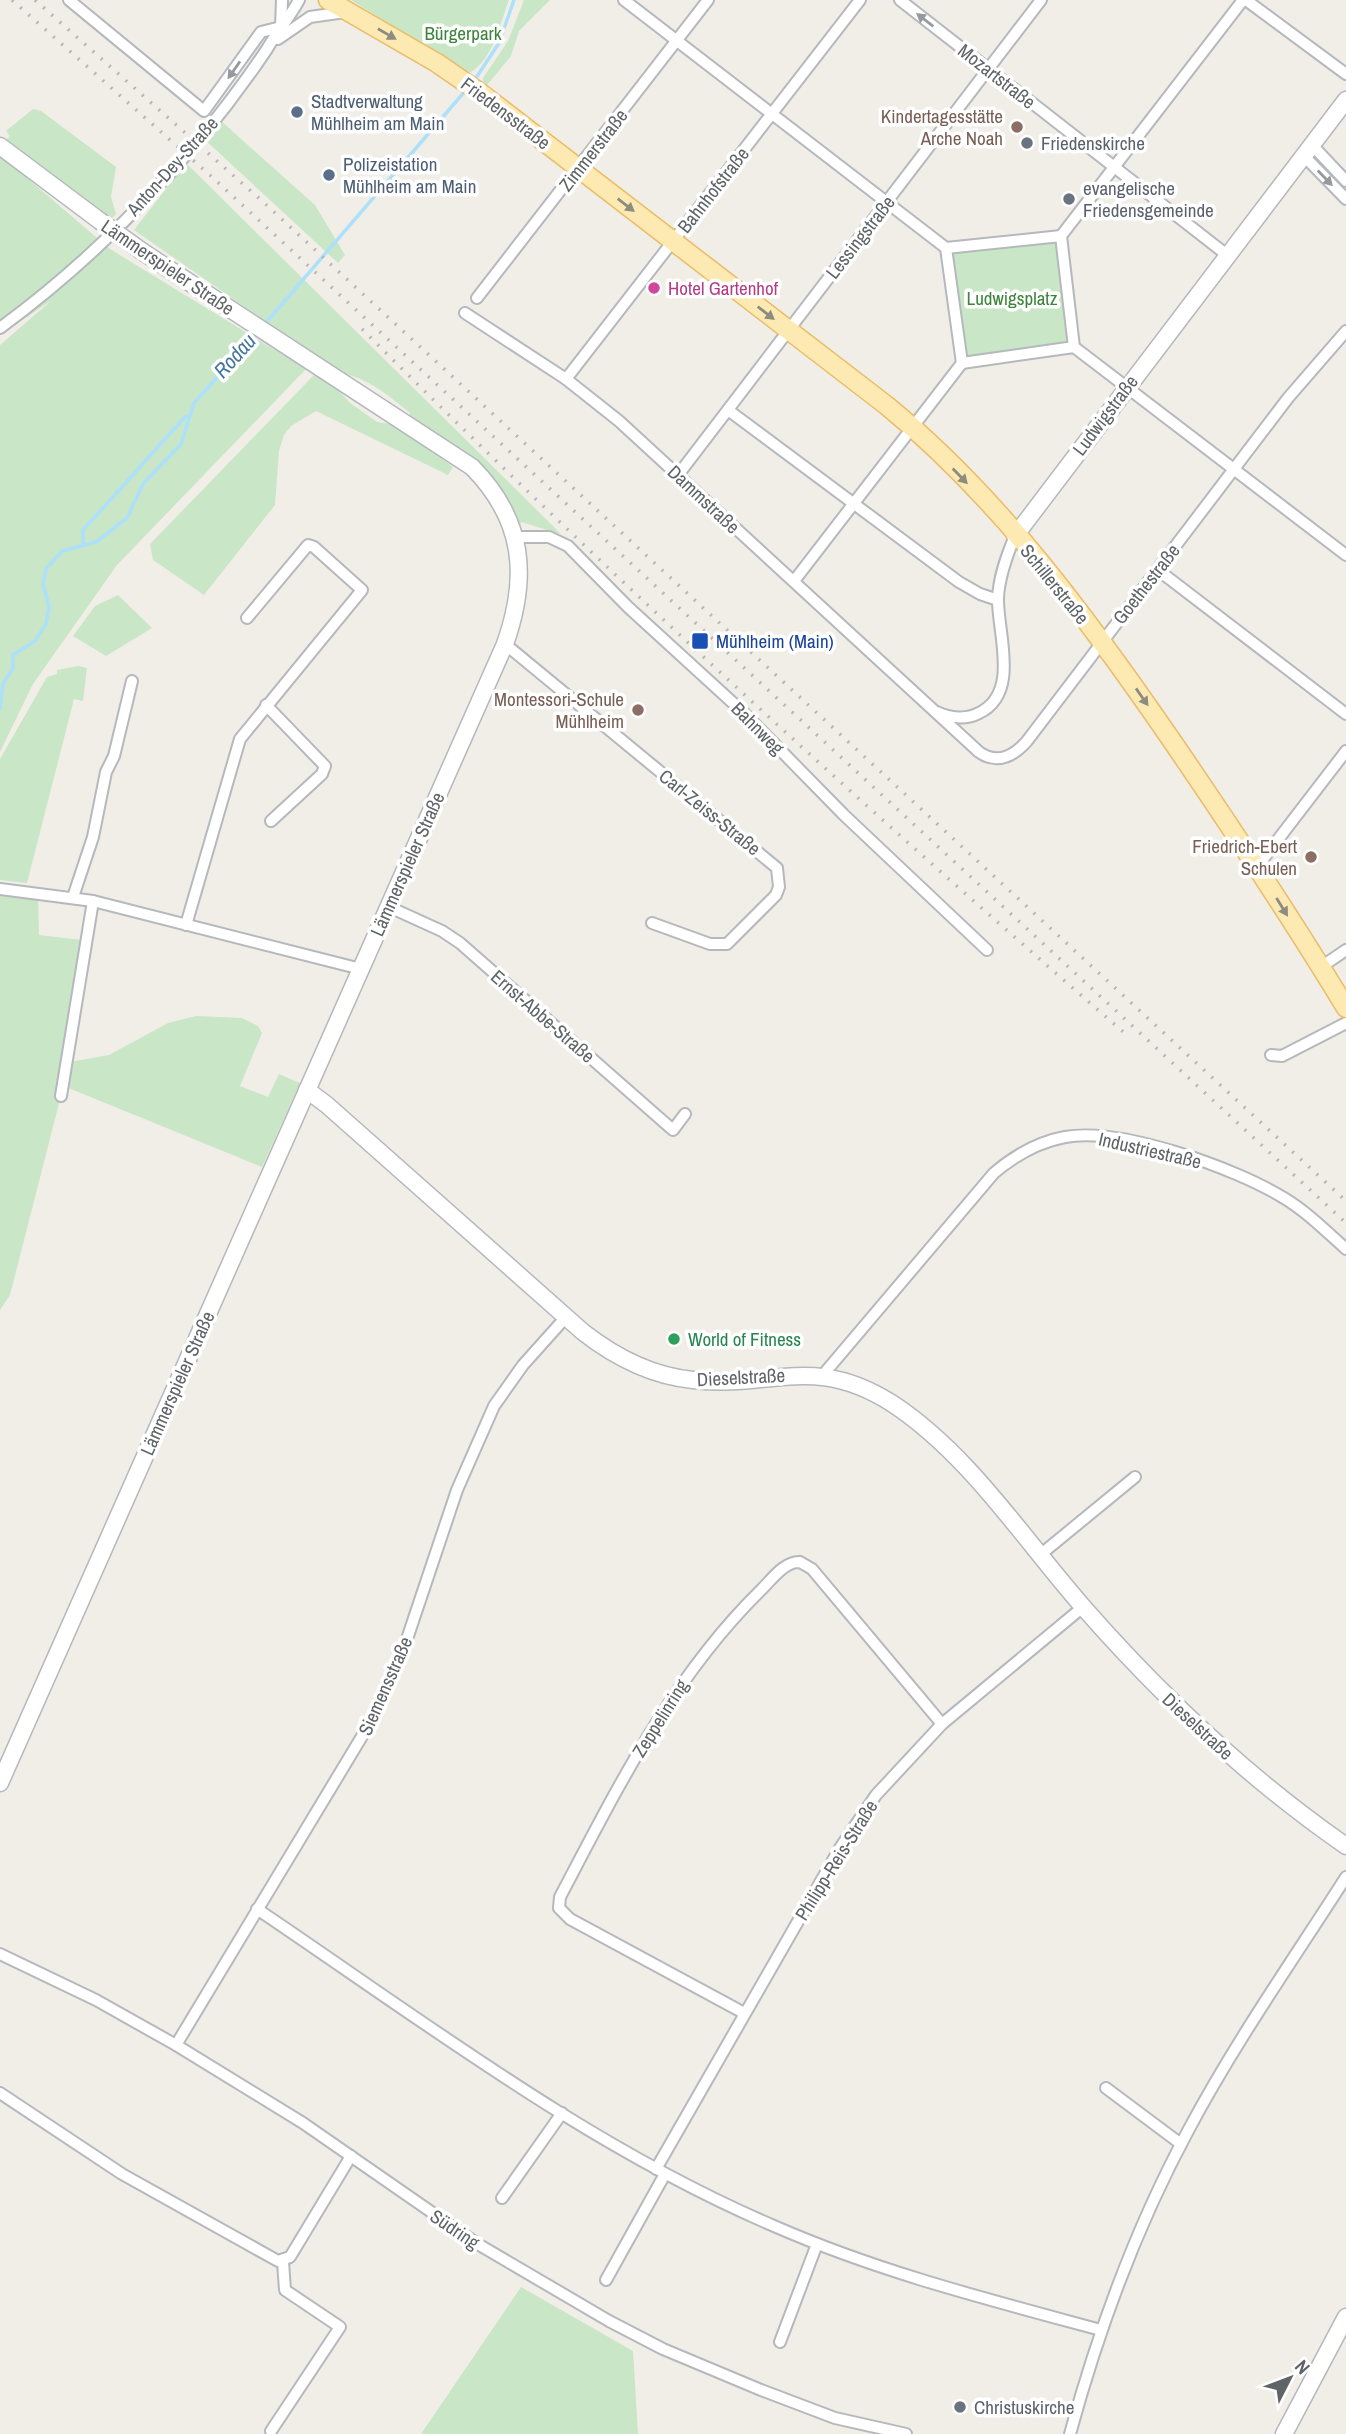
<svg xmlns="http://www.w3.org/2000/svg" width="1346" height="2434" viewBox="0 0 1346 2434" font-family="'Archivo Narrow',sans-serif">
	<rect width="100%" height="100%" fill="#f1eee8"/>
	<g fill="#c9e6c6">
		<path d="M351,0H509C500,23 493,61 469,73Z"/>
		<polygon points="524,0 550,0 519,31 511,56 487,85 483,82 483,78 508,41"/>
		<polygon points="33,109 41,111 116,167 111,197 116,214 111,219 81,200 5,141 10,136 6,131"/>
		<polygon points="220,120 315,205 345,255 338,263 204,139"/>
		<polygon points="0,155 110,249 306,369 117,565 33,684 0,752 0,345 52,300 0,335"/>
		<path d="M186,163L561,534L521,522L520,528C515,518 511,507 506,497C487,461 443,438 409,417L410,413C389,396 367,377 340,373L134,230Z"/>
		<polygon points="1058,240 1070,343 967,357 952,253"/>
		<polygon points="314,375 333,384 350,403 377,422 397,425 453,467 448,475 316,411 291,426 284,435 279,451 275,505 204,595 153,560 150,544"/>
		<polygon points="118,595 152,628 106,656 73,636 95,606"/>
		<polygon points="78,666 87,668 83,701 74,699 27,883 0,880 0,759 47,677 57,674 57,670"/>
		<polygon points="38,892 39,935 90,941 70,1062 109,1055 168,1023 196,1016 242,1018 258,1026 262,1033 240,1086 268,1097 279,1074 300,1083 262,1167 66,1087 67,1072 10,1295 0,1310 0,895"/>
		<polygon points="521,2287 633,2351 638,2434 421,2434"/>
	</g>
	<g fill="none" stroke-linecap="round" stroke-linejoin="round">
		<g stroke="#ade0fb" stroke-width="3.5">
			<polyline points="474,81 499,43 514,0"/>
			<polyline points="264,325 466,90"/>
			<path d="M83,545V530C118,492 151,454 186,416"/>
			<polyline points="0,709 3,684 13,668 13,655 35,641 46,624 49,606 43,584 46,569 62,551 96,542 127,518 143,484 181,444 194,403 257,333"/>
		</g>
		<defs>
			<g id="street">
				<polyline points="69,0 204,111 261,32 281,27 282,0"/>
				<polyline points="624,0 946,248"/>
				<polyline points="900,0 1227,255"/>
				<polyline points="1246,0 1346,74"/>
				<polyline points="278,39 310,17 345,12"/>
				<polyline points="1312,145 1346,181"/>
				<polyline points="1304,156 1346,199"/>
				<polygon points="1061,236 1074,347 962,363 946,248"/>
				<polyline points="1061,236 1243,0"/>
				<polyline points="477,298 708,0"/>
				<path d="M465,313L566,379L619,421L979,752C997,765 1014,756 1027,741L1288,398L1346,331"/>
				<path d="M0,328C102,253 196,155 267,49C277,32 290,17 299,0"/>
				<polyline points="1074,347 1346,555"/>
				<polyline points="566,379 860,0"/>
				<polyline points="728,410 959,582 980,594 998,600"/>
				<polyline points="678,475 1041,0"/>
				<polyline points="515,537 549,537 568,546 628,607 744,713 844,815 987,950"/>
				<polyline points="1158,570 1346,714"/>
				<polyline points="794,581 962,363"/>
				<polyline points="505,644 777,868 779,887 776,895 727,944 710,944 652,923"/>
				<polyline points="266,705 325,766 322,774 271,821"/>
				<path d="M937,712C950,718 966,720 979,713C1021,693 997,632 998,598C999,576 1007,555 1015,536"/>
				<polyline points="1257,867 1346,751"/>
				<polyline points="0,889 93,901 361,969"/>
				<polyline points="73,897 93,837 106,772 114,756 132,681"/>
				<polyline points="387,906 442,931 460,943 673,1130 685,1114"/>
				<polyline points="186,925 240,739 362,590 314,547 308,545 247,618"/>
				<polyline points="1321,967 1346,950"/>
				<polyline points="1271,1055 1282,1056 1346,1023"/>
				<polyline points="61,1096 93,901"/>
				<path d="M822,1376L994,1173C1014,1156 1038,1142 1065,1137C1121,1127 1235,1168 1284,1198C1307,1212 1326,1231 1346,1249"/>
				<polyline points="1040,1555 1135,1477"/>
				<path d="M257,1909C422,2020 590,2148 774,2226C879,2272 990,2300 1101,2330"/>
				<polyline points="0,1954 96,2000 176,2045 303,2123 476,2243 609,2321 663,2349 761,2390 835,2418 906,2434"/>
				<path d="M744,2013L570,1919L559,1908L560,1897C618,1787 672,1677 762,1589C772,1579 785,1561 800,1562L812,1569L942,1724"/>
				<polyline points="176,2045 370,1723 406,1642 457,1490 494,1406 523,1365 566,1317"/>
				<polyline points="1106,2088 1181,2144"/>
				<polyline points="0,2093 122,2174 278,2261 290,2257 351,2156"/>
				<polyline points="656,2169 840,1848 876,1795 942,1724 1083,1607"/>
				<polyline points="502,2198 562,2113"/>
				<polyline points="606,2280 665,2174"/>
				<polyline points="780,2342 817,2244"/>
				<polyline points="271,2431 340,2327 285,2290 283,2262"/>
				<path d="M1070,2434C1099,2328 1137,2225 1189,2129C1236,2041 1293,1960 1346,1877"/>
			</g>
			<g id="secondary">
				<polyline points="0,146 100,221"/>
				<polyline points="1015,536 1346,100"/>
				<path d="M307,1090L327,1105L583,1332C615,1357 652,1376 693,1380C772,1389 814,1353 893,1404C970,1455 1024,1540 1084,1608C1163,1698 1248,1778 1346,1846"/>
				<path d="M0,1783L505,644C529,576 524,520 472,467L143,252"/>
				<polyline points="1284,2434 1346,2317"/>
			</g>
			<path id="primary" d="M328,0L437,63L482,94L886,405C999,497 1088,619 1170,738C1231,827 1290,916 1346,1008"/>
		</defs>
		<use href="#street" stroke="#b5b8bc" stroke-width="14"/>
		<use href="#secondary" stroke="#b4b8bc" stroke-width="19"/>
		<use href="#primary" stroke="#ecbb66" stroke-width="21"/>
		<use href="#street" stroke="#fff" stroke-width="10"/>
		<use href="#secondary" stroke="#fff" stroke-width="16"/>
		<use href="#primary" stroke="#fceab2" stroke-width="18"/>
		<g stroke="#b6b7b7" stroke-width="3.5" stroke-dasharray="2 9" stroke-linecap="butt">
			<polyline points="12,0 212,177 1346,1223"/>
			<polyline points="35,0 261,200 1346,1201"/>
			<path d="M362,329C608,575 866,809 1128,1036"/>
		</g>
		<defs>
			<polyline id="secondary-bridge" points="100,221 143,252"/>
		</defs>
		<use href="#secondary-bridge" stroke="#b4b8bc" stroke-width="19" stroke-linecap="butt"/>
		<use href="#secondary-bridge" stroke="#fff" stroke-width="16"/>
	</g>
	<defs><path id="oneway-solid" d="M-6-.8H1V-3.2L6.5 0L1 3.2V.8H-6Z" transform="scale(1.75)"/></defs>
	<g fill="#979a9c">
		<use href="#oneway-solid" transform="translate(925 20) rotate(-142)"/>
		<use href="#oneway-solid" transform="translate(234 70) rotate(125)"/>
		<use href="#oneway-solid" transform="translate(1325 178) rotate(46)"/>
	</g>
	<g fill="#8e8c7e">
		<use href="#oneway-solid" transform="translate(387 34) rotate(30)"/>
		<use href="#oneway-solid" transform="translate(626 205) rotate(38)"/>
		<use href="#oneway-solid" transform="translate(766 313) rotate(38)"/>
		<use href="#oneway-solid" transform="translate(960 476) rotate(46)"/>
		<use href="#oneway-solid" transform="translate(1142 697) rotate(55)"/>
		<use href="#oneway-solid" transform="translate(1282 907) rotate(58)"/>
	</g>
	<g fill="#5c6f8a" stroke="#fff" stroke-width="2.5">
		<circle cx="297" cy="112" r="7"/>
		<circle cx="329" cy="175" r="7"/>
	</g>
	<g fill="#8d6e63" stroke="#fff" stroke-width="2.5">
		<circle cx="1017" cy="127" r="7"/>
		<circle cx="638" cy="710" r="7"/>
		<circle cx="1311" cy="857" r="7"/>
	</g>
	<g fill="#6b7280" stroke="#fff" stroke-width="2.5">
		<circle cx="1027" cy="143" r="7"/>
		<circle cx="1069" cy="199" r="7"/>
		<circle cx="960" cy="2407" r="7"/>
	</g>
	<circle fill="#d1479c" stroke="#fff" stroke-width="2.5" cx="654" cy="288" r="7"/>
	<rect fill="#1a4fb4" stroke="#fff" stroke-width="2.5" x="691" y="632" width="18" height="18" rx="3.5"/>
	<circle fill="#2e9e5b" stroke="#fff" stroke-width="2.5" cx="674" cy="1339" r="7"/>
	<g text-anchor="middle" stroke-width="7" stroke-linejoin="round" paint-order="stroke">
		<g font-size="19" fill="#3c843a" stroke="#fff">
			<text x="463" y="40">Bürgerpark</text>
			<text x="1012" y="305">Ludwigsplatz</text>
		</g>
		<g font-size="19" fill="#5f6467" stroke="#fff">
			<text transform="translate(997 76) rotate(38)" y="7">Mozartstraße</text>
			<text transform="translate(506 113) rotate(37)" y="7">Friedensstraße</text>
			<text transform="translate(593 150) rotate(-52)" y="7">Zimmerstraße</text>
			<text transform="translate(172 166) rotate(-48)" y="7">Anton-Dey-Straße</text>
			<text transform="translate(713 190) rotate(-52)" y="7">Bahnhofstraße</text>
			<text transform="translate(860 237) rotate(-52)" y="7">Lessingstraße</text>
			<text transform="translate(168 267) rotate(34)" y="7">Lämmerspieler Straße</text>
			<text transform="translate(1105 415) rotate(-53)" y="7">Ludwigstraße</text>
			<text transform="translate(704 499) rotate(43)" y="7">Dammstraße</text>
			<text transform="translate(1055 584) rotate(51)" y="7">Schillerstraße</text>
			<text transform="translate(1146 584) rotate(-52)" y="7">Goethestraße</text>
			<text transform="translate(758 728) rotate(45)" y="7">Bahnweg</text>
			<text transform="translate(710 812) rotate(39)" y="7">Carl-Zeiss-Straße</text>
			<text transform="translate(407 864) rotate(-66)" y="7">Lämmerspieler Straße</text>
			<text transform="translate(543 1016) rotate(41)" y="7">Ernst-Abbe-Straße</text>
			<text transform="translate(1150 1150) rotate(13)" y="7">Industriestraße</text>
			<text transform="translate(741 1377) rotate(-3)" y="7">Dieselstraße</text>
			<text transform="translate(177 1383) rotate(-66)" y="7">Lämmerspieler Straße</text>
			<text transform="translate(385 1686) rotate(-66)" y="7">Siemensstraße</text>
			<text transform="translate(660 1718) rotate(-58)" y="7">Zeppelinring</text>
			<text transform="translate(1198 1726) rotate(43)" y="7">Dieselstraße</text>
			<text transform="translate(836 1860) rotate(-58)" y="7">Philipp-Reis-Straße</text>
			<text transform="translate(455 2229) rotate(34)" y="7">Südring</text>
		</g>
		<g font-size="19" fill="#4e5e75" stroke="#fff" text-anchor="start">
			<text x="311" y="108">Stadtverwaltung<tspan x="311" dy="22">Mühlheim am Main</tspan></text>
			<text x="343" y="171">Polizeistation<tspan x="343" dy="22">Mühlheim am Main</tspan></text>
		</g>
		<g font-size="19" fill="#785e54" stroke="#fff" text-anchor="end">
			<text x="1003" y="123">Kindertagesstätte<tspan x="1003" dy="22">Arche Noah</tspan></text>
			<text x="624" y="706">Montessori-Schule<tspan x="624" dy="22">Mühlheim</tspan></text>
			<text x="1297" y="853">Friedrich-Ebert<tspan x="1297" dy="22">Schulen</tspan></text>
		</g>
		<g font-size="19" fill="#5b616d" stroke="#fff" text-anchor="start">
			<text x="1041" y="150">Friedenskirche</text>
			<text x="1083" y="195">evangelische<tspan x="1083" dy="22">Friedensgemeinde</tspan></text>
			<text x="974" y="2414">Christuskirche</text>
		</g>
		<g font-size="19" fill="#b23c85" stroke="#fff" text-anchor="start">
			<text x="668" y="295">Hotel Gartenhof</text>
		</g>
		<g font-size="19" fill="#164399" stroke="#fff" text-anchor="start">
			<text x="716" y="648">Mühlheim (Main)</text>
		</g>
		<g font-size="19" fill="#27864d" stroke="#fff" text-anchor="start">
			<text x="688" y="1346">World of Fitness</text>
		</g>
		<g font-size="21" font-style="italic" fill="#43769d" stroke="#fff">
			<text transform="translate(235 356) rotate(-48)" y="7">Rodau</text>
		</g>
	</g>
	<g transform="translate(1290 2378) rotate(48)" stroke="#ffffff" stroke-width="5" paint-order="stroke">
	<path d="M0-5L12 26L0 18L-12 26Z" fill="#5f6467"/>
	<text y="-10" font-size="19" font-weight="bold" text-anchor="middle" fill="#5f6467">N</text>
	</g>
</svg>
